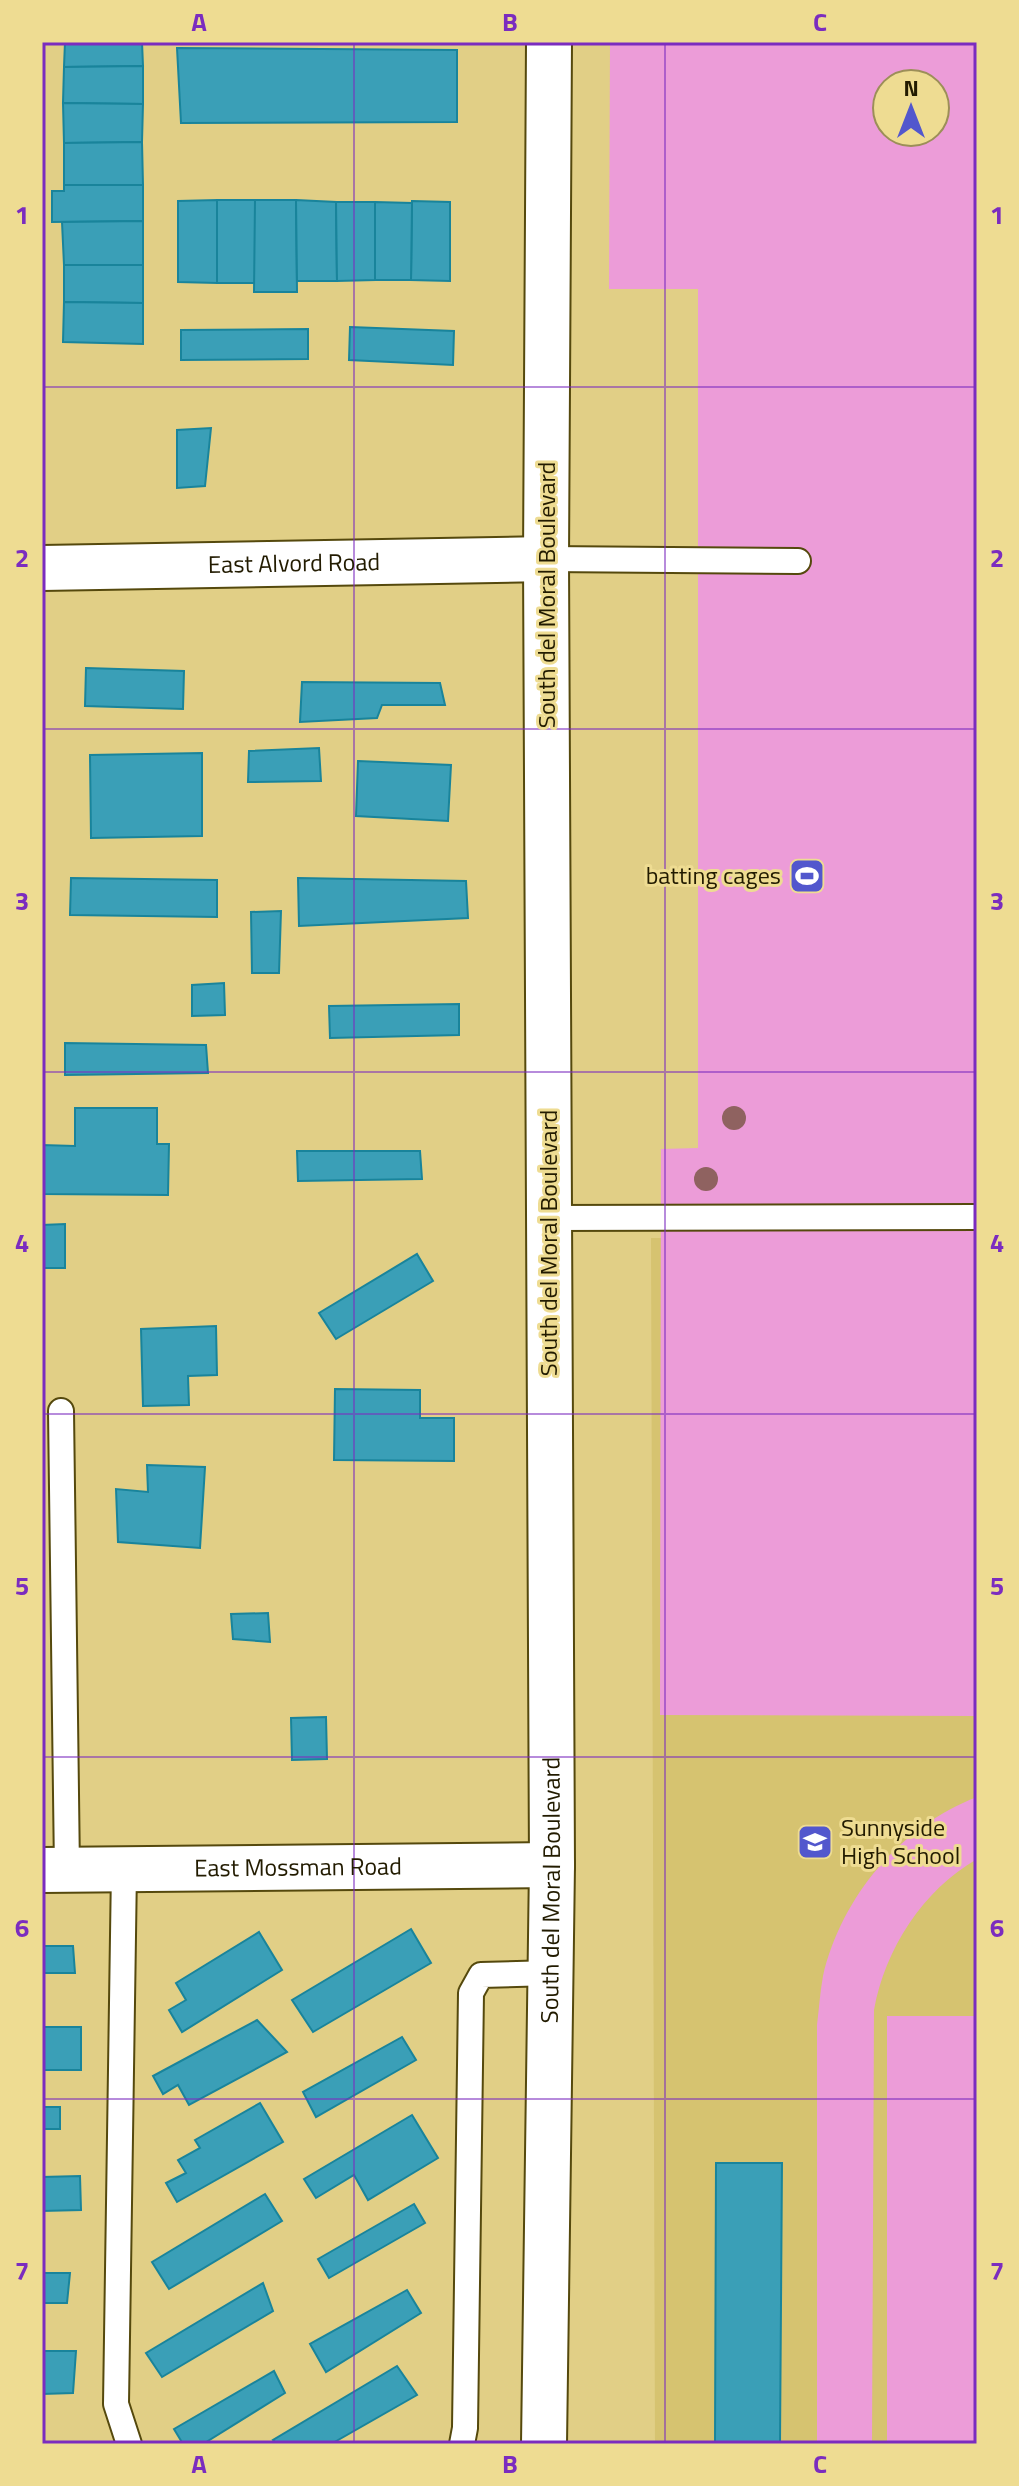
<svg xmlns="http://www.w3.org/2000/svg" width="1019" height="2486" viewBox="0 0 1019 2486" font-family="'Titillium Web',sans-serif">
	<rect width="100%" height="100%" fill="#e1cf86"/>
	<polygon fill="#d6c370" points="651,1238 977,1240 977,2444 655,2444"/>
	<g fill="#ec9cd8" fill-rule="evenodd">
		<path d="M610,42H977V1716L660,1715L661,1149L698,1148V289H609ZM887,84H935V132H887Z"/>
		<path d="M977,1797V1859C923,1890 885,1949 874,2010L872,2444H817V2025C819,2009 820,1992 823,1976C842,1896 901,1826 977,1797Z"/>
		<rect x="887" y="2016" width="90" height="428"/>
	</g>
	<g fill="#3a9fb7" stroke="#19849b" stroke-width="2">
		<polygon points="65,42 142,42 143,66 64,67"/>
		<polygon points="177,48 457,50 457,122 181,123"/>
		<polygon points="143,66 143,104 63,103 64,67"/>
		<polygon points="63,103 143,104 142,142 64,143"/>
		<polygon points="142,142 143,185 64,185 64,143"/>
		<polygon points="64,185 143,185 143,221 52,222 52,191 64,191"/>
		<rect x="217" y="200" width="38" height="83"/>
		<polygon points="217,200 217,283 178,282 178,201"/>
		<polygon points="255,200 296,200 297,292 254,292"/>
		<polygon points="296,200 336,202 337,281 297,281"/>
		<polygon points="412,201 450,202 450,281 411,280"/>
		<polygon points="336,202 375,202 375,280 337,281"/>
		<polygon points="375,202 412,203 411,280 375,280"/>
		<polygon points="143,221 143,265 64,265 62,222"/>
		<polygon points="64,265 143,265 143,303 64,302"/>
		<polygon points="64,302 143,303 143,344 63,342"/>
		<polygon points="350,327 454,331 453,365 349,360"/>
		<polygon points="308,329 308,359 181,360 181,330"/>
		<polygon points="211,428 205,486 177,488 177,430"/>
		<polygon points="86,668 184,671 183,709 85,706"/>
		<polygon points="302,682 440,683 445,705 382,705 377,718 300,722"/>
		<polygon points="319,748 321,781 248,782 249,751"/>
		<polygon points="202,753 202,836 91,838 90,755"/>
		<polygon points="358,761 451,765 448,821 356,816"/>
		<polygon points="71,878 217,880 217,917 70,915"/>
		<polygon points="298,878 466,881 468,918 299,926"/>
		<polygon points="281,911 279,973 252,973 251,912"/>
		<polygon points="224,983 225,1015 192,1016 192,985"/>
		<polygon points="459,1004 459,1035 330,1038 329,1006"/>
		<polygon points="65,1043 206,1045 208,1073 65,1075"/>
		<polygon points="75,1108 157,1108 157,1144 169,1144 168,1195 42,1194 42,1145 75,1146"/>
		<polygon points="297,1151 420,1151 422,1179 298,1181"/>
		<polygon points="65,1224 65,1268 42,1268 42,1225"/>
		<polygon points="417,1254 433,1281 336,1339 319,1313"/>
		<polygon points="216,1326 217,1375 188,1376 189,1405 143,1406 141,1329"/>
		<polygon points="335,1389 420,1390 420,1418 454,1418 454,1461 334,1460"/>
		<polygon points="147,1465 205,1467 200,1548 118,1542 116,1489 148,1492"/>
		<polygon points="268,1613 270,1642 233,1639 231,1614"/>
		<polygon points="326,1717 327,1759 292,1760 291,1718"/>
		<polygon points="411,1929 431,1963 313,2032 292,2000"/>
		<polygon points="259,1932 282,1970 182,2032 169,2010 186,2000 176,1983"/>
		<polygon points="42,1946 73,1946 75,1973 42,1973"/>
		<polygon points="257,2020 287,2052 189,2105 178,2085 163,2094 153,2076"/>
		<rect x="42" y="2027" width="39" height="43"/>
		<polygon points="402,2037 416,2060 316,2117 303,2092"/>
		<polygon points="260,2103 283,2142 177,2202 166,2183 186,2173 178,2160 200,2148 195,2140"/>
		<rect x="42" y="2107" width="18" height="22"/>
		<polygon points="412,2115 438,2158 368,2200 354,2175 316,2198 304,2179"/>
		<polygon points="716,2163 782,2163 780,2444 715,2444"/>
		<polygon points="80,2176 81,2210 42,2211 42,2177"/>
		<polygon points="265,2194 282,2221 169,2289 152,2262"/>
		<polygon points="414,2204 425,2223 329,2278 318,2259"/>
		<polygon points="42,2273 70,2273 67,2303 42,2303"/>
		<polygon points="263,2283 273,2311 162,2377 146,2353"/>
		<polygon points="407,2290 421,2313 326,2372 310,2344"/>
		<polygon points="42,2351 76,2351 73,2393 42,2394"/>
		<polygon points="397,2366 417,2395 331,2444 277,2444 273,2440"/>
		<polygon points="274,2371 285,2393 203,2444 183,2444 174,2429"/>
	</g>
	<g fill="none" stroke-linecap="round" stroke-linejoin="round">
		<defs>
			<g id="service">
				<polyline points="546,559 798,561"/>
				<polyline points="549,1218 977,1217"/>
				<polyline points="61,1411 67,1870"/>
				<polyline points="124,1869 116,2404 129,2444"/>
				<polyline points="462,2444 465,2428 471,1993 481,1975 552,1973"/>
			</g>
			<g id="minor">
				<path id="s1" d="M42,568L546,559"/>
				<path id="s2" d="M42,1870L552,1865"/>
				<path id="s3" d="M544,2444L552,1865L546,559L549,42"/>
			</g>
		</defs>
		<use href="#service" stroke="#55490d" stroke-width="28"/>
		<use href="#minor" stroke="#55490d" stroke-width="48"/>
		<use href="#service" stroke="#fff" stroke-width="24"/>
		<use href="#minor" stroke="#fff" stroke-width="44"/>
	</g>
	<g fill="#8f6260">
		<circle cx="734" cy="1118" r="12"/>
		<circle cx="706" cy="1179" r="12"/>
	</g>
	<path fill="none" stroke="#7b2cbf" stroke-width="2" stroke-opacity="0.55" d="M354,42V2444M665,42V2444M42,387H977M42,729H977M42,1072H977M42,1414H977M42,1757H977M42,2099H977"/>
	<defs>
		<symbol id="stadium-square" viewBox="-11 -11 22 22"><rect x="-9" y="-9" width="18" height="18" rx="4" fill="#5257cd" stroke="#eedc92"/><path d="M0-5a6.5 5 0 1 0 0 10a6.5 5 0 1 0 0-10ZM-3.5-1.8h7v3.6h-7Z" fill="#fff"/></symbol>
		<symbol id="school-square" viewBox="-11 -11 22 22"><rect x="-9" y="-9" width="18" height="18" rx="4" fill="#5257cd" stroke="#eedc92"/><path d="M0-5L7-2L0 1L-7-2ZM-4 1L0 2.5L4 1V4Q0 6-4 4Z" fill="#fff"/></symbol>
	</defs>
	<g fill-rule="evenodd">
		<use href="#stadium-square" x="787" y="856" width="40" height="40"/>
		<use href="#school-square" x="795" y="1822" width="40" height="40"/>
	</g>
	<g text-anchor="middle" stroke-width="6" stroke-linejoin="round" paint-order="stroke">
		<g font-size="24" fill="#221b00" stroke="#eedc92">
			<text dy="8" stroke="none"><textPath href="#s1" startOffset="252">East Alvord Road</textPath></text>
			<text transform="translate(547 595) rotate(-90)" y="8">South del Moral Boulevard</text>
			<text transform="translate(549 1243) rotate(-90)" y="8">South del Moral Boulevard</text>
			<text dy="8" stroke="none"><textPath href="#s2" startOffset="256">East Mossman Road</textPath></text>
			<text dy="8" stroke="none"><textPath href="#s3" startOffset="554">South del Moral Boulevard</textPath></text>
		</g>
		<g font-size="24" fill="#221b00" stroke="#eedc92" text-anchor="end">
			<text x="781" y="884">batting cages</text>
			<text x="841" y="1836" text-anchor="start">Sunnyside<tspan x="841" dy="28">High School</tspan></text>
		</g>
	</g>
	<rect width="1019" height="2486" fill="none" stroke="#eedc92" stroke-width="88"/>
	<g transform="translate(911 108)"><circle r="38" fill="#eedc92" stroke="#9c8f58" stroke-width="2"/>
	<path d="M0-6L14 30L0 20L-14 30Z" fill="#5257cd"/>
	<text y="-12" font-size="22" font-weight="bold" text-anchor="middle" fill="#221b00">N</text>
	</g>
	<rect x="44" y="44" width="931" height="2398" fill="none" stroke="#7b2cbf" stroke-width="3"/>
	<g font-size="26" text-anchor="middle" font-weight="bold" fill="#7b2cbf">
		<text x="199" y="31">A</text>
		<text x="510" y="31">B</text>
		<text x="820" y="31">C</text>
		<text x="22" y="224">1</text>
		<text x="997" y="224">1</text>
		<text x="22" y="567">2</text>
		<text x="997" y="567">2</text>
		<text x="22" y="910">3</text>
		<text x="997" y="910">3</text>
		<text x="22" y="1252">4</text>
		<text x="997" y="1252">4</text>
		<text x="22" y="1595">5</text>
		<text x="997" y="1595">5</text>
		<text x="22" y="1937">6</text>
		<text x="997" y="1937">6</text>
		<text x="22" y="2280">7</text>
		<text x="997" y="2280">7</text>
		<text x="199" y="2473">A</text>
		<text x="510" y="2473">B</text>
		<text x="820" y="2473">C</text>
	</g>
</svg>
